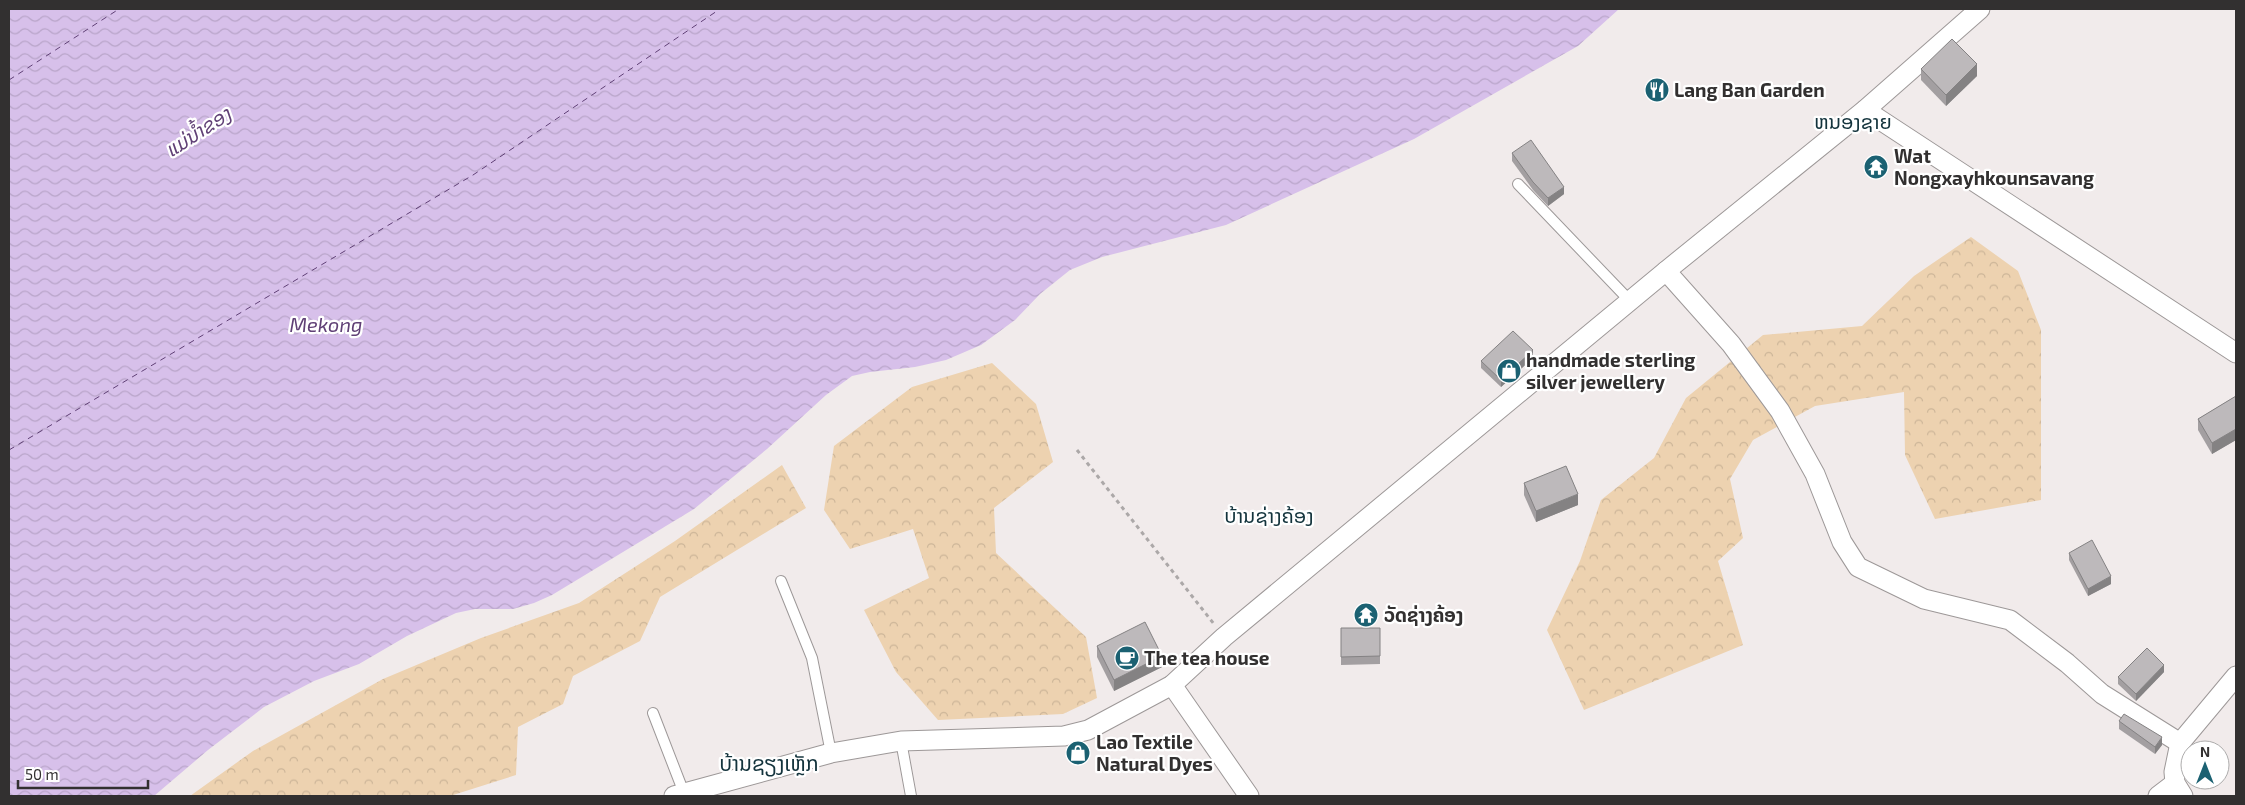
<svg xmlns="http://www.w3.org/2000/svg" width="2245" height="805" viewBox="0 0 2245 805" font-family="'Exo 2','Noto Sans Lao',sans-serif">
	<defs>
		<pattern id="forest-crowns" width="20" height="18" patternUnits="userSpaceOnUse" patternTransform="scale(1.25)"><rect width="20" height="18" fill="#edd2b0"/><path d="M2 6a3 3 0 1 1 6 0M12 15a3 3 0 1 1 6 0" fill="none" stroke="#ccb598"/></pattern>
		<pattern id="water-waves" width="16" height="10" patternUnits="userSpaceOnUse" patternTransform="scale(1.25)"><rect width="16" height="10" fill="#d7c0ea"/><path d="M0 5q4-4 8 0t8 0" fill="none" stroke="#b9a5c9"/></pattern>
	</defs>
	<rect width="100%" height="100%" fill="#f1ebeb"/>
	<g fill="url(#forest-crowns)">
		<polygon points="1971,237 2018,271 2041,330 2041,500 1935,519 1905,455 1904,392 1815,406 1753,440 1730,479 1743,538 1718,561 1743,645 1584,710 1547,630 1580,561 1601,500 1654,458 1686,398 1763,335 1862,326 1914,276"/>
		<polygon points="992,363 1036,404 1053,462 994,508 996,553 1086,637 1097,698 1063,714 938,720 896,672 864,610 929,578 913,529 850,549 824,510 834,446 912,387"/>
		<polygon points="782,465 806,508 660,597 640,641 573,676 563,704 518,727 516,775 450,796 190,796 253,751 383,679 481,638 579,603 675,541"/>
	</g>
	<polygon fill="url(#water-waves)" points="9,9 1619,9 1578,46 1414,139 1226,225 1102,257 1070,270 1040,294 1015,320 981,345 946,360 915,367 870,372 852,376 826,395 767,449 694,509 552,595 534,603 513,609 475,609 456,613 407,636 359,664 314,681 264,707 208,750 154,796 9,796"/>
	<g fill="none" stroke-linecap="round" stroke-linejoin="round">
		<g stroke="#604076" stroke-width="1" stroke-dasharray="6 5" stroke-linecap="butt">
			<polyline points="9,80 119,9"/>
			<polyline points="9,450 473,175 720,9"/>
		</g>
		<defs>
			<g id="lane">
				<polyline points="1518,184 1630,301"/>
				<polyline points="781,581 812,658 831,753"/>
				<polyline points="653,713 684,793"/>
				<polyline points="901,741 911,796"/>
			</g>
			<g id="street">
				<polyline points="1865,110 2236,353"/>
				<polyline points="1666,271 1731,344 1780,411 1815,474 1842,542 1858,567 1924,599 2010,620 2067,663 2102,694 2180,743"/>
				<polyline points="1172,685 1249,796"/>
				<polyline points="674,796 831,753 901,741 1064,736 1088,730 1172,685 1224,637 1666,271 1865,110 1980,9"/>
				<polyline points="2158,796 2175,783"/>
				<polyline points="2183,796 2175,783 2174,772 2180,743 2236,676"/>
			</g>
		</defs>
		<use href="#lane" stroke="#9d9898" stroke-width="12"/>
		<use href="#street" stroke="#9d9898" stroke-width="21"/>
		<polyline stroke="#aca8a8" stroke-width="3" stroke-dasharray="4 4" stroke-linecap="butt" points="1077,450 1214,624"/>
		<use href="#lane" stroke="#fff" stroke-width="10"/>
		<use href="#street" stroke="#fff" stroke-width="19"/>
	</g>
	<g fill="#a39fa1">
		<polygon points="1921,69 1977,76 1946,106 1921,80"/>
		<polygon points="1512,153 1564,194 1548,206 1533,190 1512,161"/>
		<polygon points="1533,358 1501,387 1481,368 1481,361"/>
		<polygon points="2236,396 2236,440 2212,454 2198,430 2198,419"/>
		<polygon points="1524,483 1578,505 1536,522 1524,495"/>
		<polygon points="2069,553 2111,584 2088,596 2069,560"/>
		<polygon points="1341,628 1380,628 1380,664 1341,665"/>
		<polygon points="1097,646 1162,667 1114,691 1097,657"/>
		<polygon points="2164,672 2136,701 2118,684 2118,677"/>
		<polygon points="2119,721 2162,745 2155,754 2119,729"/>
	</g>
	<g fill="#848283">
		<polygon points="1977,64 1977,76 1946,106 1946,95"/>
		<polygon points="1564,187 1564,194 1548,206 1548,198"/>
		<polygon points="1533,350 1533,358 1501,387 1501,380"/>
		<polygon points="2236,429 2236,440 2212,454 2212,443"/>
		<polygon points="1578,494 1578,505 1536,522 1536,511"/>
		<polygon points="2111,576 2111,584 2088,596 2088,589"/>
		<polygon points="1162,656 1162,667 1114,691 1114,680"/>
		<polygon points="2164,665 2164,672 2136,701 2136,694"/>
		<polygon points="2162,737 2162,745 2155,754 2155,747"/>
	</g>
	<g fill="#bdb9bb" stroke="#848283">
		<polygon points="1952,39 1977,64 1946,95 1921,69"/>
		<polygon points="1531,140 1564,187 1548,198 1533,182 1512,153"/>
		<polygon points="1513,331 1533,350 1501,380 1481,361"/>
		<polygon points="2236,396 2236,429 2212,443 2198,419"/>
		<polygon points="1566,466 1578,494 1536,511 1524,483"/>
		<polygon points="2092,540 2111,576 2088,589 2069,553"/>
		<polygon points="1145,622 1162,656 1114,680 1097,646"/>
		<polygon points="1341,628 1380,628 1380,656 1341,657"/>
		<polygon points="2147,648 2164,665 2136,694 2118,677"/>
		<polygon points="2124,714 2162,737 2155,747 2119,721"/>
	</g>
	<defs>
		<symbol id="restaurant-disc" viewBox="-11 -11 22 22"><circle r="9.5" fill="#1b6172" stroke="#fff"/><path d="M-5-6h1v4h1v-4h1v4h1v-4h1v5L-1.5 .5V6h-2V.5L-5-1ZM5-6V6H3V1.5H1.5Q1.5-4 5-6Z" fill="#fff"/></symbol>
		<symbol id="temple-disc" viewBox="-11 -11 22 22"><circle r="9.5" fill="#1b6172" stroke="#fff"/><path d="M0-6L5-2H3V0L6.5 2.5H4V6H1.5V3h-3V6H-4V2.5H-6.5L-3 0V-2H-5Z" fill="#fff"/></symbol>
		<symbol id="shop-disc" viewBox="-11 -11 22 22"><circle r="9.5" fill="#1b6172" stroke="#fff"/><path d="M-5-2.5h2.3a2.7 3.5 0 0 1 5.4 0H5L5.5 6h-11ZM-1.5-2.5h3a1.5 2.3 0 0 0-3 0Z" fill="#fff"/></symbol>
		<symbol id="cafe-disc" viewBox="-11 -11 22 22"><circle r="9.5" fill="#1b6172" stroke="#fff"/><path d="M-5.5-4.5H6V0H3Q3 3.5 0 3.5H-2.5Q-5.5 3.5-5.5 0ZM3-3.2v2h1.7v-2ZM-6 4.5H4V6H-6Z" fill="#fff"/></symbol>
	</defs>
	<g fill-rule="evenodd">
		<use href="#restaurant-disc" x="1643" y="76" width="28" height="28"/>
		<use href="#temple-disc" x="1862" y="153" width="28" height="28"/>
		<use href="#shop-disc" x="1495" y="357" width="28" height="28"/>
		<use href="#temple-disc" x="1352" y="601" width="28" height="28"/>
		<use href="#cafe-disc" x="1113" y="644" width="28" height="28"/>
		<use href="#shop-disc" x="1064" y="739" width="28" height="28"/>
	</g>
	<g text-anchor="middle" stroke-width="4.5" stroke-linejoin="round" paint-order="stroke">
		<g font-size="19" font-weight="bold" fill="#323030" stroke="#fff" text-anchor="start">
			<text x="1674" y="97">Lang Ban Garden</text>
			<text x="1894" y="163">Wat<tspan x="1894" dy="22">Nongxayhkounsavang</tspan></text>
			<text x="1526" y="367">handmade sterling<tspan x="1526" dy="22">silver jewellery</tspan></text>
			<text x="1384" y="622">ວັດຊ່າງຄ້ອງ</text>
			<text x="1144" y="665">The tea house</text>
			<text x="1096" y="749">Lao Textile<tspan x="1096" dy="22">Natural Dyes</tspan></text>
		</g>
		<g font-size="20" fill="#13333c" stroke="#fff">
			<text x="1853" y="129">ຫນອງຊາຍ</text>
			<text x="1269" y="523">ບ້ານຊ່າງຄ້ອງ</text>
		</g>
		<g font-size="20" font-style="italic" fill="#604076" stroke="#fff">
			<text transform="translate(198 132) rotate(-33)" y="7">ແມ່ນ້ຳຂອງ</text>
			<text x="326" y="332">Mekong</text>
		</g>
		<g font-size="21" fill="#13333c" stroke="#fff">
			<text x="769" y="771">ບ້ານຊຽງເຫຼັກ</text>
		</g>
	</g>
	<rect width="2245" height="805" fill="none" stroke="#323030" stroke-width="20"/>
	<g transform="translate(2205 765)"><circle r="24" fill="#ffffff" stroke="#adacac"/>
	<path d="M0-4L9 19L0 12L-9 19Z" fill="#1b6172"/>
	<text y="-8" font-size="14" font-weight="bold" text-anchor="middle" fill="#323030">N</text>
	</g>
	<path d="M18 780v8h130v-8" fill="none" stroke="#323030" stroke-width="2.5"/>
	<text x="25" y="780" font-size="15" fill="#323030" stroke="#ffffff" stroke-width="4" paint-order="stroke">50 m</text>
</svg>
